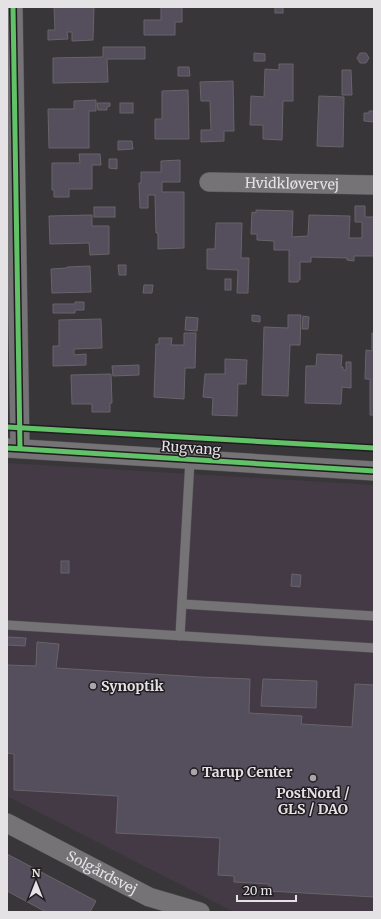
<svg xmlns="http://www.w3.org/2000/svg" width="381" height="919" viewBox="0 0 381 919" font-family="Merriweather,serif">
	<rect width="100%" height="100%" fill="#39363a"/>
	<polygon fill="#433a45" points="7,463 374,485 374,912 234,912 7,796"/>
	<g fill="#544e5d" stroke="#676568">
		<polygon points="54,7 94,7 93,40 72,41 72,32 67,32 68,39 48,40 48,30 55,30"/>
		<polygon points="161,7 182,7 182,22 175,22 175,35 144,35 144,20 161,20"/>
		<rect x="275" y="7" width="8" height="6"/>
		<polygon points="103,47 145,47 145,59 107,59 108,82 53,83 53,58 103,57"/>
		<polygon points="254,53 265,54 265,61 254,61"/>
		<polygon points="360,53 366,53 369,58 366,63 360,63 357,58"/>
		<polygon points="279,64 293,64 293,101 283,101 282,140 263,139 263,125 250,125 251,96 264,97 265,69 279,70"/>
		<polygon points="178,67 189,67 190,76 178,76"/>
		<polygon points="342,70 351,70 352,95 342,95"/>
		<polygon points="233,81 234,131 224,131 224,141 201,142 201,130 211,130 210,101 201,101 200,82"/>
		<polygon points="188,90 189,139 155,139 155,119 162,119 162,91"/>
		<polygon points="319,96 344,97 343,147 317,146"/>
		<polygon points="96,100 96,111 89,111 89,148 49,148 48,109 74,109 74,101"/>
		<polygon points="97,103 110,103 110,106 107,107 107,110 98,110"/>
		<rect x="120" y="103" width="13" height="10"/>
		<polygon points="369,111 374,111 374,122 364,121 364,113 369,113"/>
		<polygon points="118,141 132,141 133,149 118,150"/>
		<polygon points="79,154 100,154 101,165 92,165 92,189 69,189 69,197 54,197 54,190 52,190 52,163 80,163"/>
		<polygon points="109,159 117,159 117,169 109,168"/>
		<polygon points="180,160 180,182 162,182 162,192 184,192 184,248 158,249 158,233 156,233 155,195 148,195 148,208 140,208 139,183 141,183 141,172 161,172 161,161"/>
		<polygon points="355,206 365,206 365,217 374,217 374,256 354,256 354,261 347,260 347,258 311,257 311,262 300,262 300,280 298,280 298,282 289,282 289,250 274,250 274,241 257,240 257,234 251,234 252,212 256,213 256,210 293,211 292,237 308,236 309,215 350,216 349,238 362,238 362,222 355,222"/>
		<rect x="94" y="207" width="21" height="10"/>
		<polygon points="92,215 92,226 109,226 109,254 90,255 89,243 50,244 49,216"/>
		<polygon points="216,223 242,223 241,258 249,258 248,293 237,293 238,270 207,269 207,249 215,249"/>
		<polygon points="118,265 126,265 126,275 119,275"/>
		<polygon points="90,266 91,292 52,293 51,269 67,268 67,267"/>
		<rect x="225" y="279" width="6" height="11"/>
		<polygon points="144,285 153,285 152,293 143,293"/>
		<polygon points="75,302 84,302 84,310 75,310 75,313 53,313 53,304 75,304"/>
		<polygon points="252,315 260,316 260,322 252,321"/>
		<polygon points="288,315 301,315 300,345 290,345 288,396 262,395 264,327 288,328"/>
		<polygon points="303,316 309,317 308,329 302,329"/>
		<polygon points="186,317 198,318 197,331 185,330"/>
		<polygon points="101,319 102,348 74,349 74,355 86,354 86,365 53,366 53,346 59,346 59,320"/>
		<polygon points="184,333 196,333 195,368 185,368 184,399 154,397 156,344 159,344 159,338 172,338 171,345 184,345"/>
		<polygon points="372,333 374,333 374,415 370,415 370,379 365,379 366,350 372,351"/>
		<polygon points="317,354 342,355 341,367 343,367 343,370 346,370 346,362 351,362 351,388 342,387 341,404 305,403 306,366 316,366"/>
		<polygon points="225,359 247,360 246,384 238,384 237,416 212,415 213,398 203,397 205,374 225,374"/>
		<polygon points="139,365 139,375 113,376 112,366"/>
		<polygon points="111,374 112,403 110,403 110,412 92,412 92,404 72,404 71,375"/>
		<rect x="61" y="561" width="8" height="12"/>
		<polygon points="292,574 301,575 300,587 291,586"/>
		<polygon points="7,637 26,638 25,646 7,645"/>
		<polygon points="37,642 59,644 56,668 200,677 250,679 249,713 302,716 301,724 352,727 355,684 374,685 374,897 269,891 269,884 234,882 234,876 218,875 220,838 116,833 118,796 50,792 14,790 14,754 7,753 7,665 36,666"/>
		<polygon points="263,679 317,681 316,708 261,706"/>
		<polygon points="7,854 96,901 90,912 46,912 7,891"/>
	</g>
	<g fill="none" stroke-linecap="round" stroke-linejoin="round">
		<defs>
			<g id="lane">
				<polyline points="182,604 374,616"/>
				<polyline points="7,625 374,648"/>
				<polyline points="180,636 190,460"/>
			</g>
			<g id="street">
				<polyline points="13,7 20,448"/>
				<path id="s1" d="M209,182L374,185"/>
				<polyline points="7,448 374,471"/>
				<path id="s2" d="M7,823L149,897L200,912"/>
			</g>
		</defs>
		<use href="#lane" stroke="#545255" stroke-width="10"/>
		<use href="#street" stroke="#545255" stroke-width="20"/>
		<use href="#lane" stroke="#757376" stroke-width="9"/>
		<use href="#street" stroke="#757376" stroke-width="19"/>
		<defs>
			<g id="cycleway">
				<polyline points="13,7 20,448"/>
				<polyline points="7,427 374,448"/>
				<polyline points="7,448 374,471"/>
			</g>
		</defs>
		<use href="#cycleway" stroke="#201d20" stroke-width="8"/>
		<use href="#cycleway" stroke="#61c268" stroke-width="5"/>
	</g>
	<g fill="#a9a6aa" stroke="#201d20" stroke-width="1.5">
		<circle cx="93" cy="686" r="4"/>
		<circle cx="194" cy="772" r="4"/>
		<circle cx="313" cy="778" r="4"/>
	</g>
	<g text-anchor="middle" stroke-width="3" stroke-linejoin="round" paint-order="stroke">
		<g font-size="14" fill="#e5e2e6" stroke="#201d20">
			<text dy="5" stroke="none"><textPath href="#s1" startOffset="83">Hvidkløvervej</textPath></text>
			<text transform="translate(191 448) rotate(4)" y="5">Rugvang</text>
			<text dy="5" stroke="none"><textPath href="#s2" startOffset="107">Solgårdsvej</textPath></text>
		</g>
		<g font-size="14" font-weight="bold" fill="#e5e2e6" stroke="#201d20" text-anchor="start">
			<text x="101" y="691">Synoptik</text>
			<text x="202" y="777">Tarup Center</text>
			<text x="313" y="798" text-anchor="middle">PostNord /<tspan x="313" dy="16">GLS / DAO</tspan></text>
		</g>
	</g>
	<rect width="381" height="919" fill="none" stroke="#e5e2e6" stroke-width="16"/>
	<g transform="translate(36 883)" stroke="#201d20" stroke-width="3" paint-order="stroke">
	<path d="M0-3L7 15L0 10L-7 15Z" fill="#e5e2e6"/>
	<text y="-6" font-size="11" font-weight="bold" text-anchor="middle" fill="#e5e2e6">N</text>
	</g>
	<path d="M237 895v6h59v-6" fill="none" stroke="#e5e2e6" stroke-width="2"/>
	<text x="243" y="895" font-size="12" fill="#e5e2e6" stroke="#201d20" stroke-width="3" paint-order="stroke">20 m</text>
</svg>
